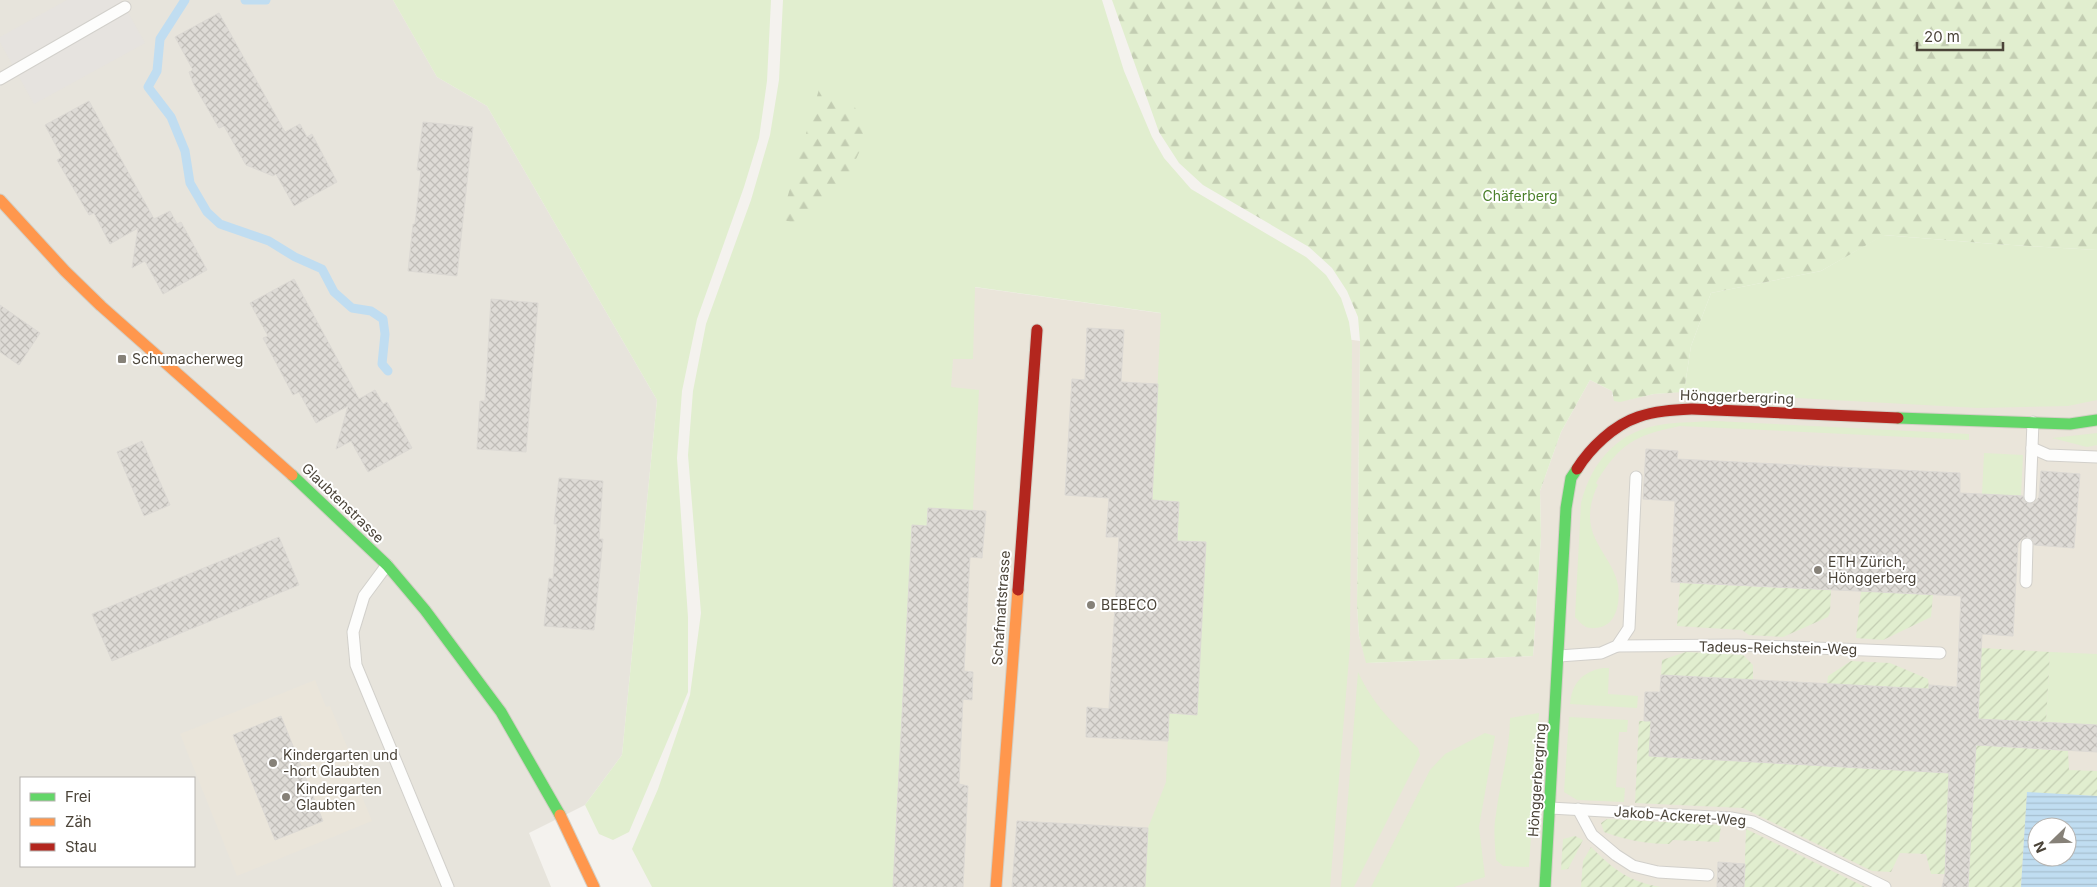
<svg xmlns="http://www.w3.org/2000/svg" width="2097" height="887" viewBox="0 0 2097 887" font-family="Inter,sans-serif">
	<defs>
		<pattern id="forest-firs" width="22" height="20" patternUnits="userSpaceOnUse" patternTransform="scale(1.25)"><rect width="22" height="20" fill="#e1eecf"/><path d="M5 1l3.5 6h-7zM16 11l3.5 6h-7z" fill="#c3cdb2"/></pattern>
		<pattern id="garden-furrows" width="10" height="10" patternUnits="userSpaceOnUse" patternTransform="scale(1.25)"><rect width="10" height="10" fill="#e1eecf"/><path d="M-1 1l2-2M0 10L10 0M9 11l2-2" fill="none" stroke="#c3cdb2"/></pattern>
		<pattern id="water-rules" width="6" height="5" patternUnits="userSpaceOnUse" patternTransform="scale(1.25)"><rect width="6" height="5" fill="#c0ddf1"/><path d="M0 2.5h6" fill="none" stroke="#a6bfcf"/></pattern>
		<pattern id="building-cross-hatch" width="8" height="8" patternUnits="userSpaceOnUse" patternTransform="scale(1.25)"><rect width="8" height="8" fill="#dedbd6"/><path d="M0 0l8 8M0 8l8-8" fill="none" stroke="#c0bdb8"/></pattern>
	</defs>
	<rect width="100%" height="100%" fill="#f4f2ee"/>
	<path fill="#e7e4dc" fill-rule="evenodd" d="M0,0H393L437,77L487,106L657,400L622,755L585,805L529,833L551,887H0ZM21,778H194V866H21Z"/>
	<g fill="#eae5da" fill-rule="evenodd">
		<path d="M887,275L1360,341L1357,605L1359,636L1367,663L1533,656L1541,536L1540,491L1561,432L1590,380L1612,391V396L1626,400L1654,394L1690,391L1815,398L2097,400V887H855ZM2037,827H2067V857H2037Z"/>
		<polygon points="315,680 326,707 330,706 366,792 361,794 372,821 237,876 180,734"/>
	</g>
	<g fill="#e1eecf">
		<polygon points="393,0 771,0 767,81 759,138 744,187 697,319 682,391 677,458 688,617 688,692 629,832 613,840 599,834 585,805 622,755 657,400 487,106 437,77"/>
		<polygon points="783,0 1102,0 1124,71 1152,137 1164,158 1191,189 1306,257 1326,275 1341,298 1349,322 1352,344 1350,646 1330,887 1145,887 1148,828 1166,782 1169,713 1196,715 1206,542 1177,541 1179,502 1152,500 1161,313 975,287 973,359 953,359 951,387 979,390 972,528 945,526 946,509 928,508 927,526 912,525 893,887 652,887 632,849 658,789 690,695 701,613 688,455 693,391 706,324 751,200 770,135 779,80"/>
		<polygon points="1883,235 1994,244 2097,250 2097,400 2068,406 1978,408 1684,392 1691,346 1711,293 1821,271"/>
		<path d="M1715,421L1969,434V440L1680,426C1635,435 1619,444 1596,483L1598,485C1592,496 1588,513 1591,526C1595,547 1614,563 1618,585C1620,600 1618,622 1601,627C1597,628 1591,629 1586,627C1582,625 1578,620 1575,617L1581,503C1592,460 1619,430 1665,424C1681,422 1699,422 1715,421Z"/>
		<polygon points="2097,433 2097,445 2087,447 2052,438"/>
		<polygon points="1984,453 2023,455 2021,496 1982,494"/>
		<polygon points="2050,652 2097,654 2097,725 2046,722"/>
		<path d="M1603,668H1609L1608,694L1638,696L1637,708L1570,704C1572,683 1582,672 1603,668Z"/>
		<path d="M1358,672C1374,706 1392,722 1418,748L1420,755L1354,887H1341Z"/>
		<path d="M1539,713L1529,867L1503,866L1496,860C1495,844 1493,829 1496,814C1500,782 1510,750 1510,718Z"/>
		<polygon points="1569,717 1628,720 1627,732 1619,732 1616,787 1625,788 1624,802 1577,800 1564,792"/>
		<polygon points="1485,733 1495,736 1479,827 1485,877 1454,887 1371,887 1430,770 1445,754"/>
	</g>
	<g fill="url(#forest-firs)">
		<polygon points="1112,0 2097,0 2097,250 1994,244 1884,235 1821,271 1711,293 1691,346 1684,392 1654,394 1620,402 1614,401 1612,391 1590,380 1561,432 1540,491 1541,536 1533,656 1366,663 1359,636 1357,605 1360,341 1358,317 1347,291 1332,268 1309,247 1203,185 1179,163 1159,132"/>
		<polygon points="820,86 854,104 865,140 848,176 803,226 781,219"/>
	</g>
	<g fill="url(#garden-furrows)">
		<polygon points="1680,583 1831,590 1830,612 1828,617 1783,637 1749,635 1742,630 1677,626"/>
		<polygon points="1861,591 1933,595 1931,617 1883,640 1856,638"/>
		<polygon points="1981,648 2050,652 2046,722 1978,719"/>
		<polygon points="1686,652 1743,655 1753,665 1753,680 1661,675 1662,660"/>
		<polygon points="1851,661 1890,663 1928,679 1929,689 1827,684 1828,676"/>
		<polygon points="1639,721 1651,721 1650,756 1949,773 1945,874 1931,874 1926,854 1900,853 1891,872 1872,871 1743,808 1635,803"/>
		<polygon points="1976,745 2068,751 2069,770 2097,771 2097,796 2027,793 2021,887 1968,887"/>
		<path d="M1607,819L1721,825L1719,842L1673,840L1669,844C1647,844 1625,840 1604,832L1601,823Z"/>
		<polygon points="1746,829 1865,887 1744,887"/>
		<polygon points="1575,836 1583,840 1568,869 1561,870 1563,839"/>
		<path d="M1591,847C1613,869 1629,882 1661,887H1581L1583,861Z"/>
	</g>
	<polygon fill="#e6e3df" points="67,0 121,0 145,43 34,104 0,42 0,37"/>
	<path fill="url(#water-rules)" fill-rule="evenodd" d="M2027,792L2097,796V887H2021ZM2037,827H2067V857H2037Z"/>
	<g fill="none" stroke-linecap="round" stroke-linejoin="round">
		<g stroke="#c0ddf1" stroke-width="9">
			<polyline points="185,0 160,39 157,71 148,87 171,117 185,151 190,183 207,212 220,224 269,241 295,257 322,269 334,292 352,308 371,311 383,319 385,334 382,364 388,371"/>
			<polyline points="245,0 266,0"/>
		</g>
	</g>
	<g fill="url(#building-cross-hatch)" stroke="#dcd9d4">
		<polygon points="219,13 285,132 300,124 307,137 312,134 337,182 294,206 276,174 273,176 246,165 224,126 219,128 194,85 189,72 193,70 175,37"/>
		<polygon points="89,101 154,219 170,211 177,224 181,222 207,270 163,294 145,261 132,268 138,228 110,244 94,213 89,215 57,160 62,157 45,125"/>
		<polygon points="423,122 473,127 457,276 408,271 413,224 415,224 418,197 421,171 417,170"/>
		<polygon points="294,279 359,399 375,390 383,404 387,402 412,448 368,472 351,441 336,449 348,406 316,423 299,392 293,395 263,338 268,336 250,303"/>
		<polygon points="491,299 538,303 526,452 477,449 480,401 485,401"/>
		<polygon points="0,305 40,333 19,365 0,352"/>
		<polygon points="1087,328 1124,330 1121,382 1158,384 1152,500 1179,502 1177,541 1206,542 1197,715 1169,713 1168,741 1086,737 1087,707 1109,709 1119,537 1106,537 1109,498 1065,495 1072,379 1085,380"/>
		<polygon points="142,441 170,505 144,516 117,452"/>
		<polygon points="1646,449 1678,451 1677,459 1960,473 1960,493 2023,496 2024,501 2029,504 2034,503 2039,497 2041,471 2080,474 2074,548 2034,545 2033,540 2028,537 2023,538 2018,543 2013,636 1982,634 1978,719 2097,725 2097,752 1976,745 1968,887 1942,887 1945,874 1949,773 1649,756 1651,721 1644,721 1645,692 1660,692 1661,675 1929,689 1929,685 1957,687 1961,596 1671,582 1675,501 1643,499"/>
		<polygon points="559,478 603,481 599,539 603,539 594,630 544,626 549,578 553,579 557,524 554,524"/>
		<polygon points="928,508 986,511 982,558 970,557 964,671 973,672 972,700 963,699 959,784 968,786 963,887 893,887 912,525 927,526"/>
		<polygon points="279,537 299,585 112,661 92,614"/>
		<polygon points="281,716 323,821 275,840 233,735"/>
		<polygon points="1017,821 1148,828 1145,887 1012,887"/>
		<polygon points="1718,862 1745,864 1744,887 1717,887"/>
	</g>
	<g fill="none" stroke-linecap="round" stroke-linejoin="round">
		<defs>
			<g id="lane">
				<polyline points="0,79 125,7"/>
				<polyline points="2032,448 2048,455 2097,457"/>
				<polyline points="2030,497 2033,422"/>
				<polyline points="387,565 364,596 353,632 356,665 448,887"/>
				<polyline points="2026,582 2027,544"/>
				<polyline points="1617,646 1738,645 1940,653"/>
				<polyline points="1559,656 1601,653 1617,646 1629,628 1636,477"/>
				<polyline points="1550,808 1731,818 1753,822 1885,887"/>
				<polyline points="1578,809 1592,835 1616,855 1633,866 1658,872 1708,875"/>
			</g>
			<g id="fast">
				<polyline points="1898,418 2070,424 2097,420"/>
				<polyline points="292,475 387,565 425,610 501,712 560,815"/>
				<polyline points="1545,887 1566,508 1571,478 1577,469"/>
			</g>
			<g id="slow">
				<polyline points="0,200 65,271 101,306 292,475"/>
				<polyline points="560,815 594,887"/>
				<polyline points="996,887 1018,590"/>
			</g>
			<g id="jam">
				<path d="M1577,469C1590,448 1614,425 1638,417C1655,411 1674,410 1692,409L1898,418"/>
				<polyline points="1018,590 1037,330"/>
			</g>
		</defs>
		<use href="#lane" stroke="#d2d0cb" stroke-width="13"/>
		<use href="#fast" stroke="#d3cfc5" stroke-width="13"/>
		<use href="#slow" stroke="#d3cfc5" stroke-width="13"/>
		<use href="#jam" stroke="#d3cfc5" stroke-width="13"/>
		<use href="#lane" stroke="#fdfdfc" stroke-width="11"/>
		<use href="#fast" stroke="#63d668" stroke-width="11"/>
		<use href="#slow" stroke="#ff974d" stroke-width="11"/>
		<use href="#jam" stroke="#b3261e" stroke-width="11"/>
	</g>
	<g fill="#868178" stroke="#fff" stroke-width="2">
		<rect x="117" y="354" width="10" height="10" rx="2.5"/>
		<circle cx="1818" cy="570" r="5"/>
		<circle cx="1091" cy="605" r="5"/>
		<circle cx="273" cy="763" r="5"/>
		<circle cx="286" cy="797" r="5"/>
	</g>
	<g text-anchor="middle" stroke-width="4" stroke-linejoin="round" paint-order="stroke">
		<g font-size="14" fill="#4a7f2a" stroke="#fff">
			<text x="1520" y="201">Chäferberg</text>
		</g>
		<g font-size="14" fill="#4b4439" stroke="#fff" text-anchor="start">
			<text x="132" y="364">Schumacherweg</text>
			<text x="1828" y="567">ETH Zürich,<tspan x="1828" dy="16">Hönggerberg</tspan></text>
			<text x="1101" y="610">BEBECO</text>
			<text x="283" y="760">Kindergarten und<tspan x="283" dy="16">-hort Glaubten</tspan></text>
			<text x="296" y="794">Kindergarten<tspan x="296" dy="16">Glaubten</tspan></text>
		</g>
		<g font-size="14" fill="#4b4439" stroke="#fff">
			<text transform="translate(1737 397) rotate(2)" y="5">Hönggerbergring</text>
			<text transform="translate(343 503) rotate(44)" y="5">Glaubtenstrasse</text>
			<text transform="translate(1001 608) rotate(-86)" y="5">Schafmattstrasse</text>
			<text transform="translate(1778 648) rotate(1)" y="5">Tadeus-Reichstein-Weg</text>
			<text transform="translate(1537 780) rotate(-86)" y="5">Hönggerbergring</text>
			<text transform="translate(1680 816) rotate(4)" y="5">Jakob-Ackeret-Weg</text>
		</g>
	</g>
	<rect x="20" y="777" width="175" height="90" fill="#ffffff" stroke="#b7b4b0"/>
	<rect x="30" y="793" width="25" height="8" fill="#63d668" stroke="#b7b4b0"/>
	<text x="65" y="802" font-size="15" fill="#4b4439">Frei</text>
	<rect x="30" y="818" width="25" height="8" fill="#ff974d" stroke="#b7b4b0"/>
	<text x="65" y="827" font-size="15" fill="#4b4439">Zäh</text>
	<rect x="30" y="843" width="25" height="8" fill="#b3261e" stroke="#b7b4b0"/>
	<text x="65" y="852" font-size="15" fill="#4b4439">Stau</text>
	<g transform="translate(2052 842) rotate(247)"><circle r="24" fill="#ffffff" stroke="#b7b4b0"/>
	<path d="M0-4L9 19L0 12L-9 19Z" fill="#868178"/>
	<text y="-8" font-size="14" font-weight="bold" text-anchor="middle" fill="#4b4439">N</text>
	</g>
	<path d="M1917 42v8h86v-8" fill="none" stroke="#4b4439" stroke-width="2.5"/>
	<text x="1924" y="42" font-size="15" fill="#4b4439" stroke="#ffffff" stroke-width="4" paint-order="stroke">20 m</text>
</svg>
